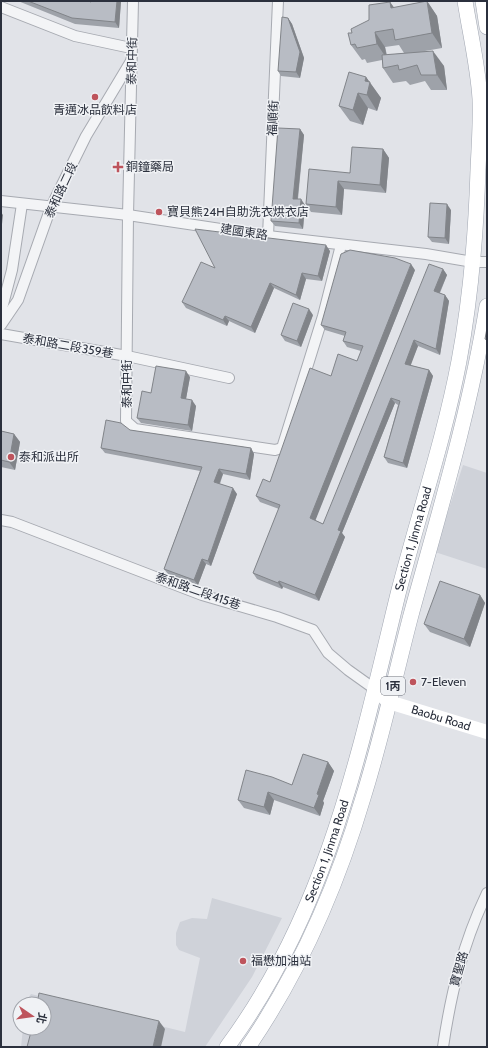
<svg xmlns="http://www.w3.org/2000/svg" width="488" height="1048" viewBox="0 0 488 1048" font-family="Cabin,'Noto Sans TC',sans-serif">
	<rect width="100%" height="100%" fill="#e1e3e8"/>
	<g fill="#cfd2d9">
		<polygon points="463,465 487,473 487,569 435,552"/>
		<polygon points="212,898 282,918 252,977 205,1047 21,1047 23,1028 44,1028 44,1004 24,1004 31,994 185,1032 200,958 179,950 176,945 176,933 180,922 192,918 207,919"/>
	</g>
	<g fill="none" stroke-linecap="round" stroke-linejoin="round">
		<defs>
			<g id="street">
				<polyline points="133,1 128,215 126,421 135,429 275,450 282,448 323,316 341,245"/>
				<polyline points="1,7 75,36 131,48"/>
				<polyline points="1,201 128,215 268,236 426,254 473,262 487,262"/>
				<polyline points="268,236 278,1"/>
				<polyline points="1,312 12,270 22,204"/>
				<polyline points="1,325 18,300 51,207 86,136 131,61"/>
				<polyline points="1,334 127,356 229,378"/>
				<polyline points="1,520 12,522 202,595 277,617 313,630 328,653 348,670 376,690"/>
				<path d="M443,1047C451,993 463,943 487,893"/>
			</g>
			<g id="primary">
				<polyline points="483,1 487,27"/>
				<path id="s2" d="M227,1047C327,912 359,754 398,594C418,516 444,440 459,361C471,297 476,234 478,170C479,146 481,122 480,99C478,66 470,33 465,1"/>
				<path d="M248,1047C300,971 337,886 363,798C382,738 395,676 411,615C439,513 470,411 487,306"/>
			</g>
		</defs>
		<use href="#street" stroke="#a7aab1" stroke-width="12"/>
		<use href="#primary" stroke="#a1a7b2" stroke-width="16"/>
		<use href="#street" stroke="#f3f4f6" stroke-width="10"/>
		<path stroke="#fff" stroke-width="14" id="s1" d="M376,690L389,702L487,732"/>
		<use href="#primary" stroke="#fff" stroke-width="15"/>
	</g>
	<g fill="#9ea2a9" fill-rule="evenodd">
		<polygon points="18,1 88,1 91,2 121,1 119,28 75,24"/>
		<path d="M427,1L437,16L442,48L425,51L444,66L447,90H431L425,81L410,85L406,81L393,83L383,68L382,60L367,63L365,59L362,60L351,45L352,33L369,20L390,2L394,8ZM399,45L404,53L387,55L385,47Z"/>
		<polygon points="288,18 292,24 304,58 300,78 281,76 278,71"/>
		<polygon points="366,77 381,98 377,111 368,108 363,125 350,121 339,106"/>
		<polygon points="300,129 304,135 298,199 305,205 303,229 275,226 271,221"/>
		<polygon points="383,149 389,158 386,193 344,189 342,215 311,212 306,204"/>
		<polygon points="451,210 449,244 432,242 428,237"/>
		<polygon points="330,251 322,281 306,279 300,300 274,288 255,333 229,321 227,326 186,308 182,302 215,268"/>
		<polygon points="443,269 447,275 440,293 445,295 449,301 440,355 418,346 410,365 429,370 433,376 407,468 388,463 384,457 398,405 395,403 342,533 345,537 319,601 283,587 282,589 257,579 253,573 279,509 260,502 256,496 270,482 331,376 357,361 361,351 347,347 343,341 345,336 325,330 321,325 415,270 315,520 323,524"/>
		<polygon points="313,315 301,347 285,341 281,335"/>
		<polygon points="190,377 186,399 196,406 192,431 141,423 137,418 151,393"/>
		<polygon points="130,430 251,448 254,454 250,480 223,474 220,484 237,494 211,566 206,564 198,585 168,574 164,569 200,471 105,453 101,448"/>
		<polygon points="1,431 14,434 20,442 15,470 1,467"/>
		<polygon points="480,595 485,603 470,647 430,632 424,624"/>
		<polygon points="328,762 334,771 323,801 324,803 320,816 274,800 270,815 244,808 238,800 292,785"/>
	</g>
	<g fill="#818489">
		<polygon points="117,1 121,1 119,28 115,22"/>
		<polygon points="427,1 437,16 442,48 432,33"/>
		<polygon points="390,2 401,17 391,8"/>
		<polygon points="288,18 292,24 304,58 300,78 296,72"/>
		<polygon points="375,32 385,47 387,59 377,44"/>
		<polygon points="433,51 444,66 447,90 437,75"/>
		<polygon points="366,77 381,98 377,111 367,95 365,81"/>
		<polygon points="358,93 368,108 363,125 353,110"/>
		<polygon points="300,129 304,135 297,204 293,199"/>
		<polygon points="383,149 389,158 386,193 380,185"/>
		<polygon points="338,181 344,189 342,215 336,207"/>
		<polygon points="301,199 305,205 303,229 299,223"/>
		<polygon points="447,204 451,210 449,244 445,238"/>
		<polygon points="1,212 3,215 1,233"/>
		<polygon points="326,245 330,251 322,281 318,276"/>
		<polygon points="411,264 415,270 314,524 310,518"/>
		<polygon points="443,269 447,275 438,296 434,291"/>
		<polygon points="302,273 306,279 300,300 296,295"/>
		<polygon points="270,283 274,288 255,333 251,327"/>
		<polygon points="445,295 449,301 440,355 436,349"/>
		<polygon points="309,309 313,315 301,347 297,341"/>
		<polygon points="225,316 229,321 227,326 223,320"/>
		<polygon points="414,340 418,346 409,370 405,364"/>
		<polygon points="429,370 433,376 407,468 403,463"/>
		<polygon points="186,371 190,377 185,404 181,398"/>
		<polygon points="391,398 395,403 342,533 345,537 319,601 315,595 338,530"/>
		<polygon points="192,400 196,406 192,431 188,425"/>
		<polygon points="14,434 20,442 15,470 9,462"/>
		<polygon points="251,448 254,454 250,480 246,474"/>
		<polygon points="219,469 223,474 218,487 214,482"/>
		<polygon points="233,488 237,494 211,566 208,561"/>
		<polygon points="202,559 206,564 198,585 194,580"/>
		<polygon points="279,581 283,587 282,589 278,583"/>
		<polygon points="480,595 485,603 470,647 464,639"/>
		<polygon points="328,762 334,771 323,801 324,803 320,816 314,808 317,794"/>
		<polygon points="268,792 274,800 270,815 264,807"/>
		<polygon points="159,1021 165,1029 161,1047 153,1047"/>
	</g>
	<g fill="#b8bcc4" stroke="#818489">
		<polygon points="28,1 88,1 91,2 91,1 117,1 115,22 72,18"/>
		<polygon points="427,1 432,33 395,40 393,29 375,32 377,44 357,48 355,44 351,45 348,33 352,33 351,29 369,20 369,5 390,2 391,8"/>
		<polygon points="282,17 288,18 300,52 296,72 278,71"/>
		<polygon points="433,51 437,75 421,75 417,65 399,70 398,65 383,68 382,55"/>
		<polygon points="349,72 366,77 365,81 370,82 367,95 358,93 353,110 339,106"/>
		<polygon points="278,128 300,129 293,199 301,199 299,223 271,221"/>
		<polygon points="352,147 383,149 380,185 338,181 336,207 306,204 309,169 350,173"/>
		<polygon points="430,203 447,204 445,238 428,237"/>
		<polygon points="195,229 326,245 318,276 302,273 296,295 270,283 251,327 225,316 223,320 182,302 201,262 215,268"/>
		<polygon points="350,250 395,258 411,264 310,518 323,524 429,264 443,269 434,291 445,295 436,349 414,340 405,364 429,370 403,463 384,457 400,401 391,398 338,530 341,531 315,595 279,581 278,583 253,573 280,505 256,496 263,479 270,482 310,368 331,376 338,354 357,361 363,346 343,341 346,332 321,325 341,254"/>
		<polygon points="293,303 309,309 297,341 281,335"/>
		<polygon points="487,328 487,340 485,339"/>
		<polygon points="156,366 186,371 181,398 192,400 188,425 137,418 142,391 151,393"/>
		<polygon points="106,420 121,423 130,430 251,448 246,474 219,469 214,482 233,488 208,561 202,559 194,580 164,569 202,467 101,448"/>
		<polygon points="1,431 14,434 9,462 1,460"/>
		<polygon points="440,581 480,595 464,639 424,624"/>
		<polygon points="303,754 328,762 317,794 319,795 314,808 268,792 264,807 238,800 246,770 272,777 292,785"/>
		<polygon points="39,993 159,1021 153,1047 27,1047 32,1028 44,1028 44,1004 37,1004"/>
	</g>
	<g fill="#be545c" stroke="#f0f2f5" stroke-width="1.5">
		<circle cx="95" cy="97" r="4"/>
		<path d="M116 161h4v4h4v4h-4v4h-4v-4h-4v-4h4z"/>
		<circle cx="159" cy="212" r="4"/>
		<circle cx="11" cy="457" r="4"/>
		<circle cx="413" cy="682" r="4"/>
		<circle cx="243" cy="961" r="4"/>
	</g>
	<g text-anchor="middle" stroke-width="3" stroke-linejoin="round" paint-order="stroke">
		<rect fill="#f0f2f5" stroke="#666a74" stroke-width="1" x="381" y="677" width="24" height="18" rx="3"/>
		<g font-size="11" font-weight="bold" fill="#2b303d">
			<text x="393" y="690">1丙</text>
		</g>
		<g font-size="12" fill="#2b303d" stroke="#f0f2f5">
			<text transform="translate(132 61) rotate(-89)" y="4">泰和中街</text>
			<text transform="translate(273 118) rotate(-87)" y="4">福順街</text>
			<text transform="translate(61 190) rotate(-65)" y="4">泰和路二段</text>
			<text transform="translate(244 232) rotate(8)" y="4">建國東路</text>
			<text transform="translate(68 346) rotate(10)" y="4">泰和路二段359巷</text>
			<text transform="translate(127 384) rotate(-90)" y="4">泰和中街</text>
			<text dy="4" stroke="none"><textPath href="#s2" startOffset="545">Section 1, Jinma Road</textPath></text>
			<text transform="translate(198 591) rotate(19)" y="4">泰和路二段415巷</text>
			<text dy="4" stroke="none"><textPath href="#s1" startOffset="72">Baobu Road</textPath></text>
			<text dy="4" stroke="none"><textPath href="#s2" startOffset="221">Section 1, Jinma Road</textPath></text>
			<text transform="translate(459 969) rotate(-74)" y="4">寶聖路</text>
		</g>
		<g font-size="12" fill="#2b303d" stroke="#f0f2f5" text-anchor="start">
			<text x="95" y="114" text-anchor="middle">青邁冰品飲料店</text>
			<text x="126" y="171">銅鐘藥局</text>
			<text x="167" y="216">寶貝熊24H自助洗衣烘衣店</text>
			<text x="19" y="461">泰和派出所</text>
			<text x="421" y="686">7-Eleven</text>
			<text x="251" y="965">福懋加油站</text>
		</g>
	</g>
	<rect width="488" height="1048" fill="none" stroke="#2b303d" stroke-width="4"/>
	<g transform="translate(32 1016) rotate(103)"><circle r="19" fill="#f0f2f5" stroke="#a1a4ab"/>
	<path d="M0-3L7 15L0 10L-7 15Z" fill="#be545c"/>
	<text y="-6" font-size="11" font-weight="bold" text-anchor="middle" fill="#2b303d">北</text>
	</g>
</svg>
